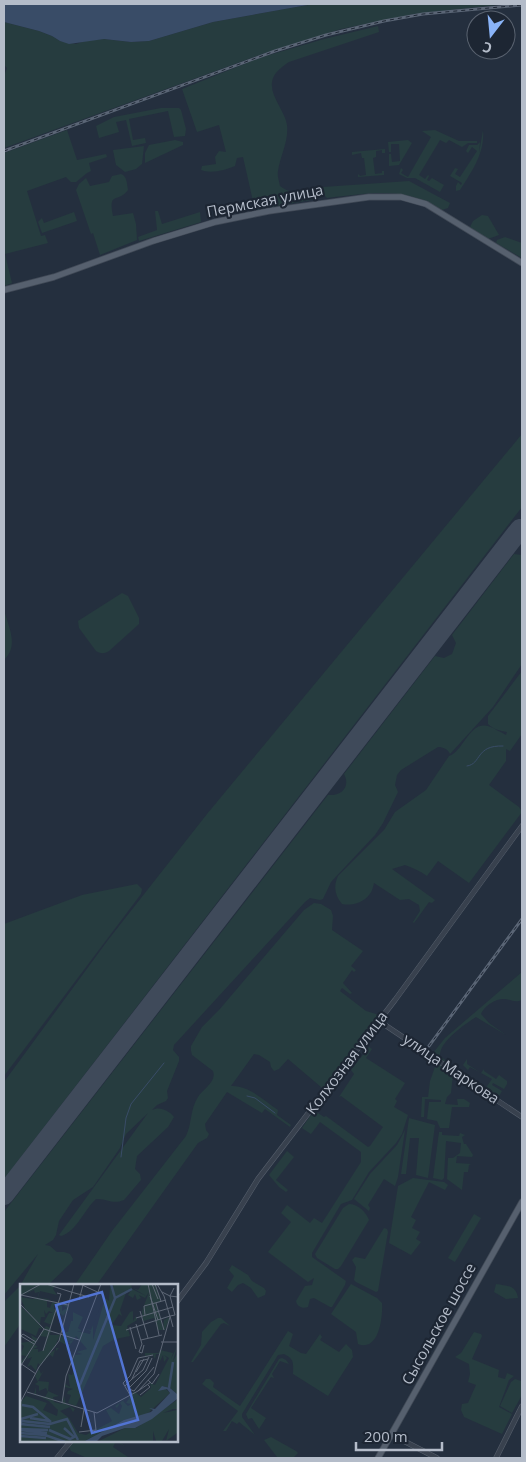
<svg xmlns="http://www.w3.org/2000/svg" width="526" height="1462" viewBox="0 0 526 1462" font-family="'Open Sans',sans-serif">
	<rect width="100%" height="100%" fill="#242f3e"/>
	<g fill="#263c3f">
		<polygon points="313,4 507,4 414,14 341,29 262,54 4,148 4,76 7,68 4,65 4,22 39,31 52,36 60,41 76,44 88,40 104,39 131,42 149,41 213,22"/>
		<path d="M378,26L379,32L289,62C283,66 276,71 273,78C267,94 285,110 287,125C289,141 280,156 278,171C277,176 279,181 280,186C288,193 302,194 313,195L314,198L311,200L255,210L243,157L237,158L235,166C226,170 211,174 201,170L202,166L216,164L215,157L219,151L226,152L219,125L197,132L182,89L259,58L324,39Z"/>
		<polygon points="161,108 179,108 181,110 186,129 185,136 174,137 168,111 129,119 133,140 145,138 146,143 132,146 126,120 116,122 119,132 99,138 96,126 114,117"/>
		<polygon points="67,130 77,160 106,154 107,157 89,163 91,171 87,173 76,182 71,182 66,177 27,191 41,236 45,235 48,243 5,254 12,283 4,286 4,153"/>
		<polygon points="435,130 459,141 477,141 477,143 468,143 462,147 449,140 446,143 440,140 419,175 425,179 428,175 429,176 427,180 429,181 432,178 444,185 440,192 415,178 407,178 399,174 401,168 403,170 401,173 408,177 431,137 422,131"/>
		<path d="M483,130C485,153 472,171 460,190L456,191V186L458,182L461,185L462,183L450,176L455,168L458,169L455,174L460,177L477,151L472,147L468,153L466,151L469,145H477L480,142L479,153Z"/>
		<polygon points="175,140 183,142 183,145 145,163 145,153 149,145"/>
		<polygon points="408,140 412,143 399,165 389,166 389,154 391,154 392,162 400,161 399,144 391,144 391,152 389,152 388,142"/>
		<polygon points="144,146 142,164 136,169 125,172 116,165 113,150"/>
		<polygon points="385,149 385,153 382,153 382,150 376,151 376,157 373,158 375,174 382,173 382,171 384,171 384,175 358,177 358,174 360,176 366,175 364,158 362,158 361,153 352,155 352,152"/>
		<path d="M121,174C127,176 127,184 128,190C118,204 108,190 113,216L133,213L136,224L137,240L100,255L93,233L91,234L76,190L79,184L86,178L90,186L109,182L112,176Z"/>
		<path d="M409,181L450,203L448,208L442,210C402,186 371,193 327,198L324,195L323,187Z"/>
		<polygon points="155,211 158,211 162,224 200,212 201,222 139,241 138,237 157,230"/>
		<polygon points="74,212 77,221 42,233 38,222 42,218 44,223"/>
		<polygon points="482,215 488,216 499,235 488,239 470,227 473,221"/>
		<polygon points="505,237 522,243 522,258 496,243 497,240"/>
		<polygon points="522,434 522,507 4,1179 4,1082 108,940 207,814"/>
		<path d="M514,554L522,555V664L493,707L450,754C448,749 443,747 438,747L401,770L397,775L395,785L398,792L383,823L375,835L331,882L323,899L320,900L310,898L305,902L174,1045L173,1050L179,1057V1061L167,1091L168,1098L166,1101L157,1105L152,1110C159,1106 169,1110 174,1117L168,1127L137,1156L135,1169L140,1174L141,1180L124,1200C112,1205 107,1198 96,1199C84,1210 77,1231 61,1236L59,1235L148,1113L126,1134L120,1148L93,1187L73,1200L59,1221L56,1235L53,1240L45,1245L50,1246L57,1252H64L70,1254L73,1259L72,1262L47,1286H21V1323L4,1347V1302L20,1286L38,1254L4,1295V1212L328,795C341,796 351,787 344,774L435,656L444,658L452,654L456,643L452,635Z"/>
		<path d="M122,593L128,596L139,618V624L109,651C104,654 101,654 96,651L79,628L78,621Z"/>
		<path d="M4,610C9,628 19,646 4,660Z"/>
		<path d="M522,671V734L510,751L506,749V761L489,785L519,807L522,812L469,883L438,861L427,876C420,871 413,868 405,865L392,869L435,900L432,903L429,902L414,923L413,922L420,911L419,905L409,899L400,900L374,883C373,887 372,892 369,895C363,903 351,906 342,904C335,895 333,887 338,876L384,830L395,812L426,790L449,756C464,751 469,721 488,726C494,728 500,732 506,735L507,732C500,731 493,729 488,724V716Z"/>
		<polygon points="137,884 142,889 141,894 4,1076 4,924 82,895"/>
		<path d="M314,903L321,904L331,910L333,916L332,930L363,951L351,966L356,970L354,972L352,970L343,983L352,993L350,994L342,988L340,991L366,1011L376,1014L380,1017L324,1091L321,1087L288,1059L279,1069L274,1071L271,1067L270,1062L259,1055L254,1054L231,1086C249,1085 264,1101 278,1110L277,1115L291,1125L290,1127L265,1109L262,1113L227,1092L205,1124L206,1130L209,1134L207,1138L198,1143L96,1286H74L112,1231L186,1136C192,1124 190,1109 198,1097C203,1089 217,1082 213,1071L192,1055L191,1051V1046L202,1027L219,1010L304,910Z"/>
		<path d="M522,972V1000C515,1003 512,1000 505,999C496,998 484,1006 481,1014L489,1023L506,1035L476,1017C465,1024 439,1042 440,1056L458,1070L434,1055L433,1053L445,1038Z"/>
		<path d="M369,1047L372,1049L366,1058L405,1083L395,1099L397,1101L394,1107L408,1115L402,1134L396,1143L369,1172L352,1200L341,1204L312,1253V1257L346,1281L345,1285L332,1307H330L314,1298L310,1299L308,1307C303,1309 297,1307 296,1301L305,1286L312,1285L314,1278L308,1282L268,1252L291,1222L281,1213L287,1205L310,1223L314,1218L322,1223L361,1162V1152L320,1122L311,1134L302,1128L313,1112L315,1111L324,1117L326,1116L368,1147L370,1146L383,1127L341,1096L339,1097L354,1074L351,1070Z"/>
		<polygon points="430,1058 453,1073 451,1093 447,1097 445,1104 458,1105 457,1099 464,1099 470,1103 469,1107 452,1107 449,1128 440,1128 437,1121 427,1119 429,1102 441,1102 441,1100 425,1099 424,1117 421,1117 422,1097 428,1097 430,1081 436,1064 429,1059"/>
		<polygon points="467,1059 467,1064 481,1073 484,1069 484,1071 496,1079 499,1075 507,1081 507,1084 504,1089 493,1083 492,1085 502,1091 498,1098 459,1072 485,1089 492,1079 470,1067 468,1070 463,1065"/>
		<polygon points="409,1118 435,1125 428,1178 416,1175 419,1138 410,1138 406,1174 401,1174"/>
		<polygon points="405,1130 398,1177 395,1186 384,1179 368,1205 370,1208 369,1211 354,1199 370,1174 397,1145"/>
		<polygon points="439,1132 442,1132 442,1135 459,1136 460,1133 465,1135 462,1137 464,1144 466,1144 473,1155 472,1157 457,1156 456,1163 471,1164 469,1165 468,1172 464,1172 462,1190 447,1179 448,1158 453,1158 460,1153 461,1143 446,1141 444,1178 442,1180 433,1178"/>
		<polygon points="287,1151 294,1157 276,1180 288,1190 286,1192 279,1187 269,1175"/>
		<polygon points="413,1178 444,1182 448,1185 445,1190 429,1182 411,1217 416,1220 412,1228 420,1232 416,1239 421,1242 411,1255 389,1243 398,1186"/>
		<path d="M349,1204C358,1204 366,1212 369,1220L341,1266L338,1269H335L317,1258L315,1254L343,1208Z"/>
		<polygon points="474,1214 481,1218 455,1262 448,1258"/>
		<polygon points="384,1228 387,1229 388,1232 378,1291 376,1292 356,1282 354,1280 356,1267 352,1260 355,1257 365,1259"/>
		<polygon points="232,1265 248,1275 252,1281 264,1288 266,1291 265,1295 258,1298 251,1288 243,1283 238,1285 232,1292 227,1288 234,1276 229,1270"/>
		<path d="M351,1284L377,1298L382,1303C383,1317 379,1352 358,1344L356,1332L331,1314Z"/>
		<path d="M496,1284C507,1286 516,1285 518,1298L506,1299L494,1292Z"/>
		<polygon points="218,1318 221,1318 230,1326 224,1323 221,1324 193,1362 191,1362 201,1345 202,1332 211,1322"/>
		<path d="M288,1331L293,1334L289,1346L301,1353L306,1354L320,1334L322,1337L320,1340L339,1352L346,1344L352,1350L353,1357L328,1396L293,1374C293,1364 295,1359 284,1354L278,1355L242,1414V1417L255,1435L239,1422L237,1424L232,1421L226,1431H223L238,1411L202,1384L206,1379H210L214,1383L213,1387L240,1406Z"/>
		<polygon points="474,1332 481,1334 482,1336 472,1359 499,1370 498,1377 505,1379 507,1373 514,1376 509,1380 499,1407 512,1414 502,1434 464,1417 461,1410 462,1404 468,1403 476,1385 468,1382 470,1374 469,1364 455,1357 461,1353"/>
		<polygon points="282,1358 286,1360 289,1364 280,1361 272,1374 274,1378 271,1377 251,1408 266,1418 259,1429 252,1418 248,1419 246,1414 279,1359"/>
		<polygon points="515,1379 521,1381 522,1395 512,1413 500,1406 511,1382"/>
		<polygon points="271,1437 296,1451 298,1453 293,1458 277,1457 264,1440"/>
		<polygon points="73,1441 118,1441 126,1447 116,1441 113,1447 128,1457 87,1458 71,1451 69,1447"/>
	</g>
	<polygon fill="#394c67" points="4,4 313,4 213,22 149,41 131,42 104,39 69,44 60,41 52,36 39,31 4,22"/>
	<g fill="none" stroke-linecap="round" stroke-linejoin="round">
		<g stroke="#394c67" stroke-width="1">
			<path d="M467,766C482,764 475,745 503,746"/>
			<polyline points="247,1096 255,1098 275,1113"/>
			<polyline points="121,1157 126,1118 131,1104 164,1063"/>
		</g>
		<polyline stroke="#3f4a5a" stroke-width="20" points="4,1195 520,529"/>
		<defs>
			<g id="tertiary">
				<polyline points="379,1021 522,1117"/>
				<polyline points="176,1303 206,1263 258,1179 395,1000 522,826"/>
				<polyline points="392,1435 437,1458"/>
				<polyline points="57,1458 71,1441"/>
				<polyline points="496,1458 522,1406"/>
			</g>
			<g id="primary">
				<polyline points="4,290 54,277 153,241 215,222 269,211 369,197 401,197 426,204 522,263"/>
				<polyline points="378,1458 522,1202"/>
			</g>
		</defs>
		<use href="#tertiary" stroke="#565f6c" stroke-width="5.5"/>
		<use href="#primary" stroke="#414a57" stroke-width="7"/>
		<use href="#tertiary" stroke="#38414e" stroke-width="4.5"/>
		<use href="#primary" stroke="#56606e" stroke-width="5.5"/>
		<defs>
			<g id="rail">
				<polyline points="4,151 275,51 326,35 384,21 423,14 522,5"/>
				<polyline points="429,1046 522,919"/>
			</g>
		</defs>
		<use href="#rail" stroke="#5a6575" stroke-width="3"/>
		<use href="#rail" stroke="#1d2633" stroke-width="1" stroke-dasharray="4" stroke-linecap="butt"/>
	</g>
	<g text-anchor="middle" stroke-width="4.5" stroke-linejoin="round" paint-order="stroke">
		<g font-size="15" fill="#b4bcc9" stroke="#1d2633">
			<text transform="translate(265 201) rotate(-11)" y="5">Пермская улица</text>
			<text transform="translate(347 1063) rotate(-53)" y="5">Колхозная улица</text>
			<text transform="translate(451 1069) rotate(34)" y="5">улица Маркова</text>
			<text transform="translate(439 1324) rotate(-61)" y="5">Сысольское шоссе</text>
		</g>
	</g>
	<g transform="translate(20 1284)">
		<rect width="158" height="158" fill="#242f3e"/>
		<path d="M34,0L32,1L36,0L33,5L37,11L20,7L18,14H16L30,15L27,16V23L30,24L32,18L39,19L42,22V27L47,24L39,18L47,20V23L48,21L49,25L43,32L40,29L36,33L38,20H34V25H37L32,41L24,38L29,29H33L29,27L26,30L24,26L25,33H21L20,40L15,36L23,45L19,44L16,52L1,45L0,22L15,35L0,20L5,24L0,13L13,15L18,13L19,8L15,9L14,6L0,12L1,0ZM94,0H111L112,4L96,13L92,5ZM122,0H128L129,5V0H135L141,17L136,19L143,44L144,36L150,33L145,46H138L134,34L123,37L122,27L129,8L125,14L119,11L121,14L117,16L115,10L113,14L108,11L112,5L126,12L113,4L118,6ZM90,2L95,13L58,105L96,14L106,9L100,26L102,32L99,30L92,41L101,42L110,28L113,27V37L116,32L117,36L107,42L110,52L95,55L83,62L56,122L48,119L51,111L47,110L48,107L53,105L45,103V100L50,103L48,90L52,91L55,83L52,78L55,71L62,70L56,68L67,65L56,52L55,54L46,67V61L51,60L48,58L53,56L48,57L43,51L46,61L39,57L44,48H48L51,37H53V28L63,33L58,44L62,47H57L70,50L71,47L65,45L71,46L88,3L73,41V56L85,14L89,17ZM26,42L31,44L30,51H40L34,64H39L36,67V64H34L29,69L35,66L33,73L30,71L20,81L18,79L16,87L11,81L7,83L12,73L7,75L9,70L2,80L0,78L6,72L0,71L4,62L0,59L13,57L11,51L18,55L15,61L18,63L13,65H18V68L24,66L28,55L24,63L27,53L19,52ZM157,63L153,77L157,70V110L150,104L143,102L150,109L126,131L104,136L65,157H0V119L6,112L27,119L23,126L37,132L38,126L29,117L14,110L16,103V110L19,112L25,113L28,108L26,104L19,107V102L15,100L18,98L15,92L19,85L21,90L24,86L18,97L29,98L28,107L39,112L33,113L34,118L42,120L44,112L46,120L55,125L53,128L50,123L40,127L49,134L58,149L66,151L92,137L86,126L91,124L99,130L102,122L100,119L97,124L95,122L108,113L103,117L108,122L111,120L106,119L114,107L121,113L131,104L130,99L135,101L149,74L144,71L147,74L144,78L143,71L140,77L139,70H136L135,75L133,71L125,72V69H139L140,66L153,69L151,75ZM157,116V125H153L143,129L157,126V149L146,157L149,145L142,157H136L133,147V157L77,158L105,144H116Z" fill="#263c3f"/>
		<path d="M142,102L150,104L157,110V115L132,135L115,144H105L82,152L77,157H65L104,136L131,128L133,126L129,124L135,125L150,109L147,105L138,107Z" fill="#394c67"/>
		<path fill="none" stroke="#394c67" stroke-width="2.5" d="M91,0L95,14L112,5M59,103L96,12M149,104L153,78M2,121L13,123L31,138M10,134L29,137M1,135L18,130M30,143L1,140V137L30,140L47,135L58,156M0,145L28,146M29,146L50,155L54,153L44,144M13,147L0,146L27,149M0,149L25,151L45,158M0,152L26,154"/>
		<path fill="none" stroke="#5e6776" stroke-width="1" d="M26,0L51,8M60,0L84,11M128,0L139,51M132,0L138,15M135,0L141,17M154,4L150,12L158,13M51,8L69,13M142,8L150,12L155,31L150,32M1,11L48,21M1,11L21,0M130,12L138,36M59,16L63,1M136,19L144,46M0,20L24,45L59,56M120,27L128,54M125,31L124,22L146,16M116,34L153,23M116,40L122,60M110,43L116,65M106,46L150,32L153,43M121,56L142,51M141,58H158M14,60L1,52L3,50L16,58M122,60L119,68L122,69L124,61M23,67L41,10L37,9M0,79L16,90M0,83L24,45M116,88L124,75M112,95L123,86L129,73M128,96L132,100L139,90M105,102L112,95L120,77L128,75M108,105L126,87L132,74M109,105L114,107L134,83M118,107L131,98M7,108L77,129L118,107L134,90L150,33L144,12L137,0M110,111L103,99L110,92L118,74L133,71M120,111L130,103L128,101M0,119L19,83L39,57L54,0M42,119L46,92L81,0M61,143L64,125M59,148L76,146L74,128"/>
		<path fill="#5274d3" fill-opacity="0.15" stroke="#5274d3" stroke-width="2.5" d="M82,8L118,136L72,149L36,21Z"/>
		<rect width="158" height="158" fill="none" stroke="#b4bcc9" stroke-width="2.5"/>
	</g>
	<rect width="526" height="1462" fill="none" stroke="#b4bcc9" stroke-width="10"/>
	<g transform="translate(491 35) rotate(196)"><circle r="24" fill="#1d2633" stroke="#59626f"/>
	<path d="M0-4L9 19L0 12L-9 19Z" fill="#8ab4f8"/>
	<text y="-8" font-size="14" font-weight="bold" text-anchor="middle" fill="#b4bcc9">С</text>
	</g>
	<path d="M356 1442v8h86v-8" fill="none" stroke="#b4bcc9" stroke-width="2.5"/>
	<text x="364" y="1442" font-size="15" fill="#b4bcc9" stroke="#1d2633" stroke-width="4" paint-order="stroke">200 m</text>
</svg>
